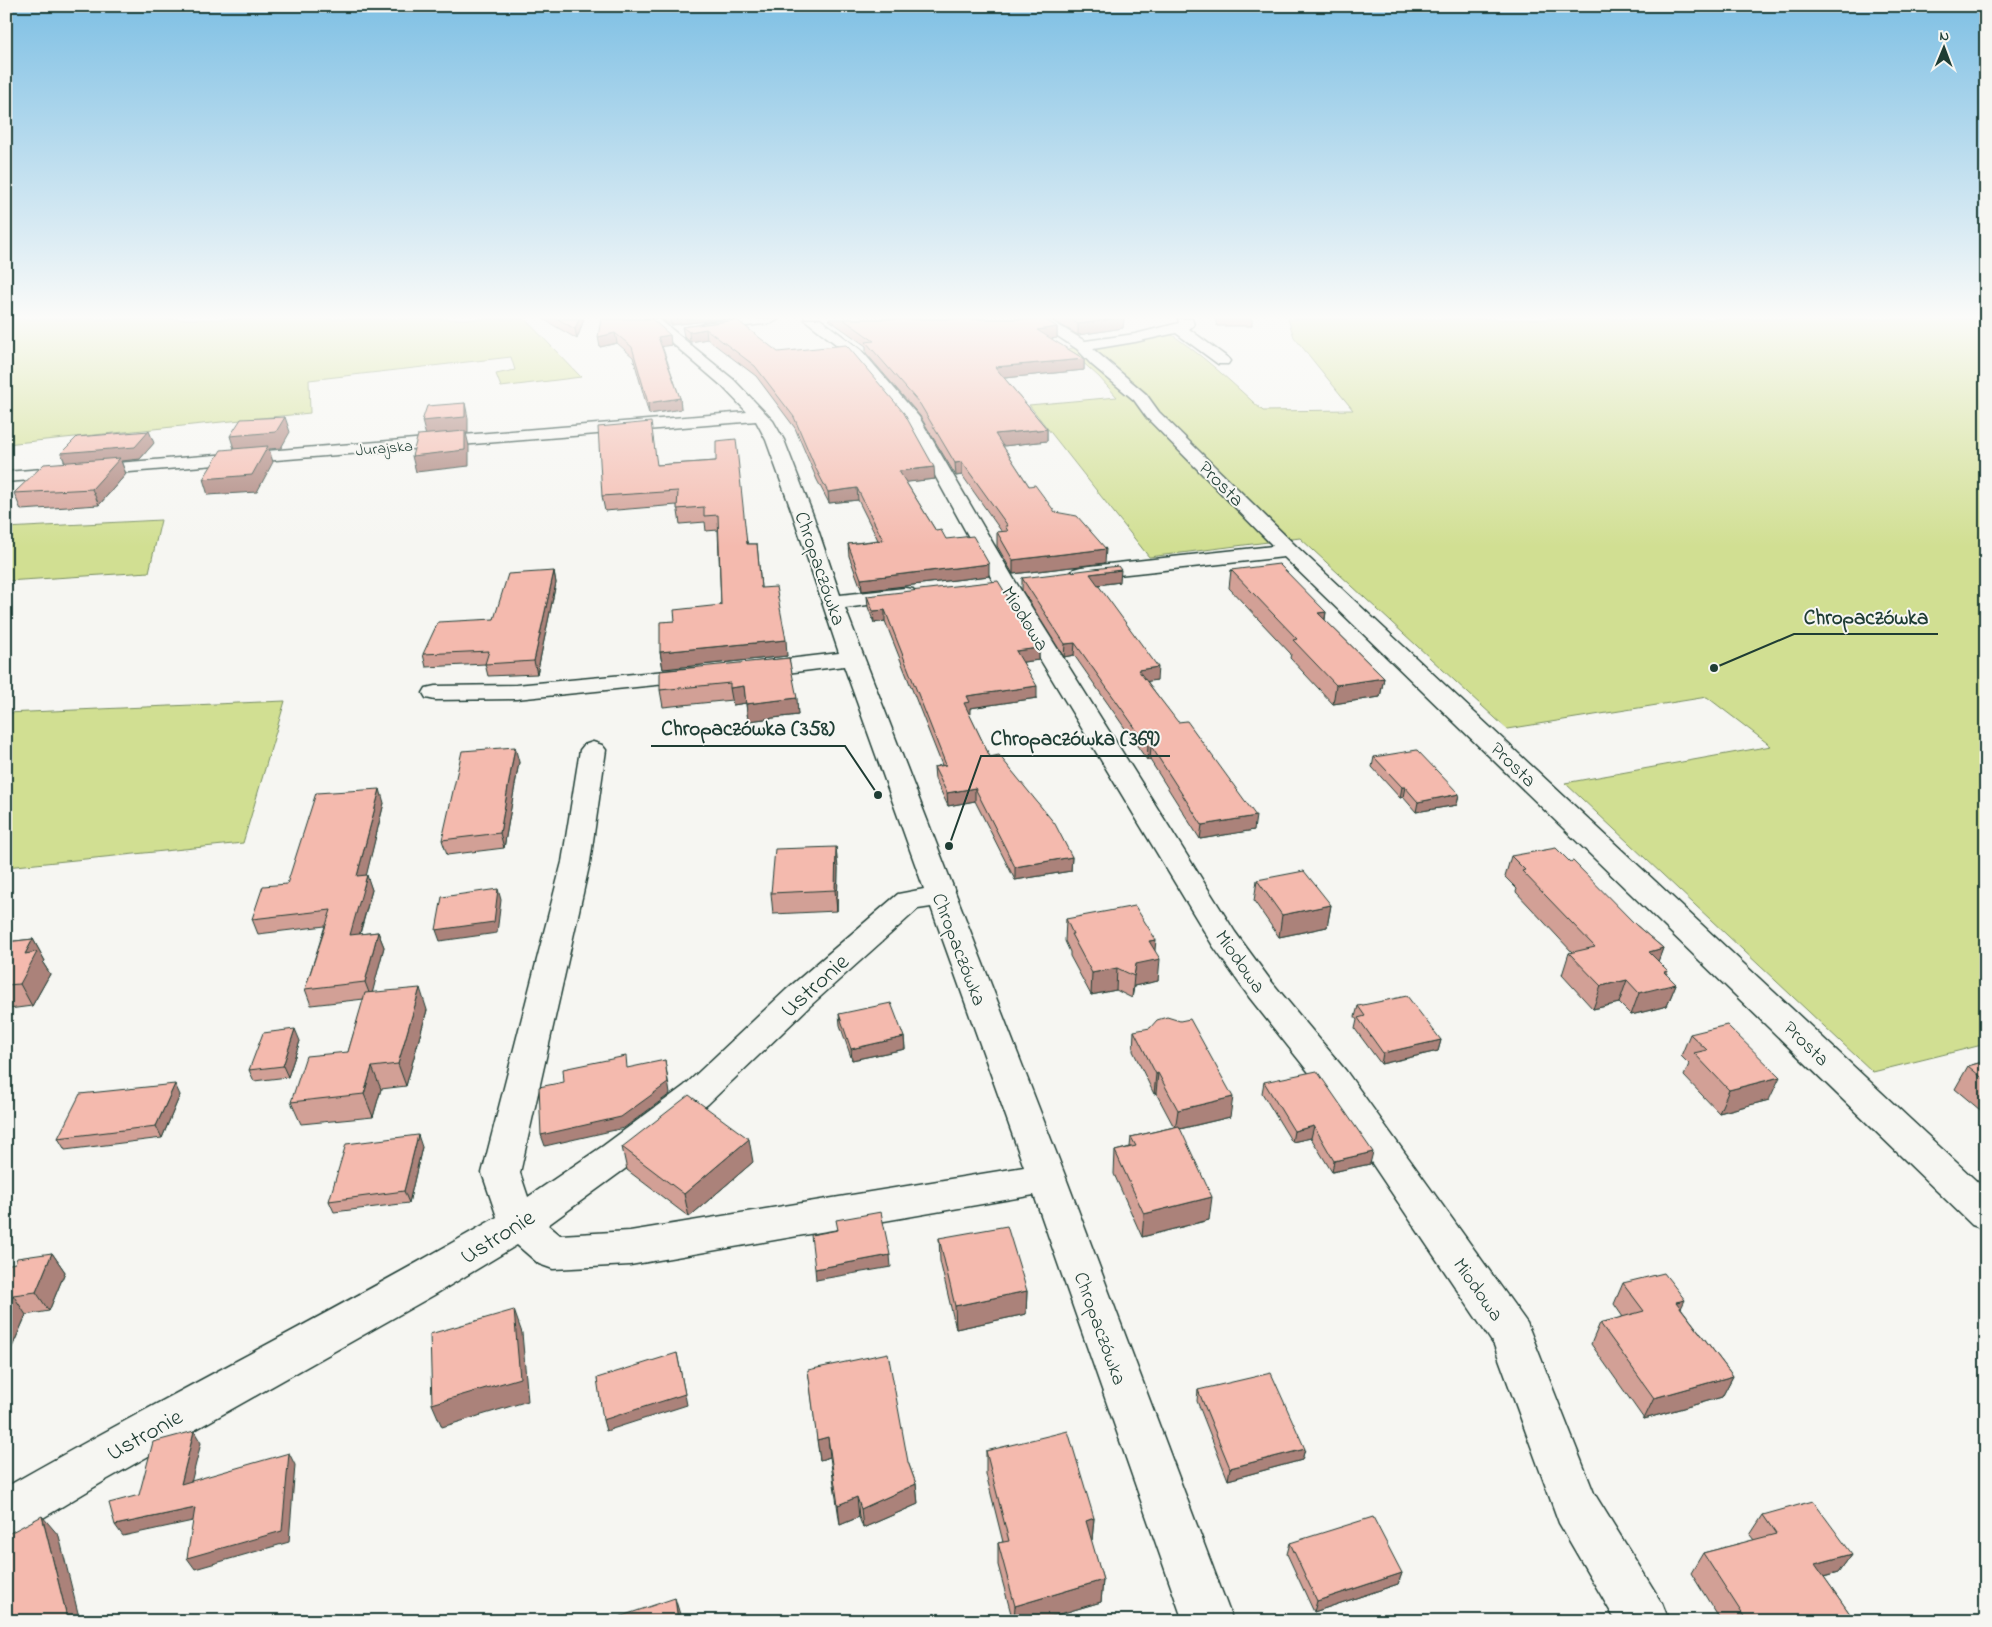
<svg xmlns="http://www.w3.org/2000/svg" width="1992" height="1627" viewBox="0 0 1992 1627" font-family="'Indie Flower',sans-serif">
	<rect width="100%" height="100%" fill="#f6f6f2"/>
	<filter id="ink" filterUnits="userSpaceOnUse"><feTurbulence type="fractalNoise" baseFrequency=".02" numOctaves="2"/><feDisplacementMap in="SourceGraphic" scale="10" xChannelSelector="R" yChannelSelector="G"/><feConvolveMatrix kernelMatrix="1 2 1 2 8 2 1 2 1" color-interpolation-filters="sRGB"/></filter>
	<g filter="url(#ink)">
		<g fill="#d1df92" stroke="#788e63">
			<polygon points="6,319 525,319 581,377 501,387 496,374 515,370 511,357 309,380 310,413 6,444"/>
			<path d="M1288,319H1986V1044L1873,1072L1565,783L1771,746L1707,697L1507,729L1300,538L1149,557L1029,405L1117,397L1099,377L1068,349L1163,329C1200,352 1231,382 1263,411L1353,410L1294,337Z"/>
			<polygon points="161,520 149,572 6,581 6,528"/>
			<polygon points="285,701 243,843 6,867 6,713"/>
		</g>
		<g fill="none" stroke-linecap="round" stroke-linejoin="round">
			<defs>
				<g id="minor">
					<path d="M644,319H659L734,380L773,421L784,440L813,515L840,595L905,588L913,589L916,594L913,599L905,600L845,608L1066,1178L1233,1621H1183L1034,1195L630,1265L553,1269L539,1264L517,1245L434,1295L106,1480L23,1530L6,1536V1487C169,1394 336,1311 497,1217L482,1173L562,862L580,750L584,745L593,742L602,745L606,750L590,862L520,1173L528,1197L603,1146L684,1086L786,990L898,894L924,889L844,666L753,677L745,675L741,670L745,665L753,663L839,653L793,515L766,440L756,421L6,482V472L747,412L722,386ZM931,907L1024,1167L630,1231L560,1235L548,1225L629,1166L708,1104L810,1006L918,909Z"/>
					<polygon points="737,319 779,319 772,323 704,331 697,327 704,323"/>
					<polygon points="804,319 820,319 861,350 919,417 1015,581 1235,932 1271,981 1346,1071 1527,1323 1594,1493 1662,1603 1669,1621 1616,1621 1559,1523 1494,1345 1322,1089 1249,997 1213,946 993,581 906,423 851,356"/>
					<polygon points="1032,319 1048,319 1085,341 1135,334 1179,323 1178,319 1192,319 1194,325 1189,329 1228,358 1230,361 1228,364 1218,364 1176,333 1135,342 1093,349 1146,394 1159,412 1296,546 1986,1190 1986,1230 1972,1225 1284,557 1081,579 1074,577 1071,573 1074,569 1081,567 1273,546 1147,418 1134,400 1092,365 1077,349"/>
					<polygon points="698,668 706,670 710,675 706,680 516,699 435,700 426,698 423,693 426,688 435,686 516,685"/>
				</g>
			</defs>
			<use href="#minor" stroke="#1f3d34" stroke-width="3"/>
			<use href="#minor" fill="#f6f6f2" fill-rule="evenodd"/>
		</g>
		<g fill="#d2a096" stroke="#1f3d34">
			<polygon points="543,319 584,319 577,339"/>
			<polygon points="601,319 670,335 671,345 662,346 680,398 681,409 649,414 633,357 617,343 600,347"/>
			<polygon points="662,319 724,319 671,325"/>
			<polygon points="828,319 1045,319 1057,327 1057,338 1051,339 1084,359 1084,370 1004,378 1047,429 1047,441 1003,446 1029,486 1105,563 1013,574 997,546 997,532 1002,532 962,475 956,476 920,416 866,353 866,346"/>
			<polygon points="1051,319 1124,319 1123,328 1078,335"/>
			<polygon points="1215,319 1252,319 1252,326 1217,326"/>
			<polygon points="737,320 935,479 906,482 936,531 946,539 989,576 862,591 849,556 848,544 878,540 858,500 829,503 817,480 795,428 756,376 707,339 690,342 684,336 682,327"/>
			<polygon points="154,443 140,459 121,461 126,474 99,505 21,510 14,493 65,463 61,453"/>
			<polygon points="716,461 748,544 757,544 761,588 787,656 663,669 660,652 675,621 721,605 718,530 706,531 705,522 680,524 677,505 605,511 602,496 657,465"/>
			<polygon points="1231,570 1326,612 1325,620 1384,678 1380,697 1333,704 1290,658 1291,654 1229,588"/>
			<polygon points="554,571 556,583 537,674 488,676 485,664 426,667 423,654 494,619"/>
			<polygon points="1022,578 1120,582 1098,585 1157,680 1147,681 1254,830 1200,839 1150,760 1147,760 1074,655 1064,657 1022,590"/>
			<polygon points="867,596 1039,648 1039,660 1023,662 1037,698 970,708 969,714 990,757 1072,857 1071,871 1015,880 975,801 948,806 935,779 934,767 942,765 885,621 874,623 868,607"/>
			<polygon points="789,658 798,715 748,721 746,703 733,705 732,700 663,707 660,690"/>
			<polygon points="1374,757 1459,794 1457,805 1416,812 1403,797 1400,798 1372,767"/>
			<polygon points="519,762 504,848 447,855 442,840"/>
			<polygon points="384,803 366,875 372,890 360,934 378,932 384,947 372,992 427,1010 406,1086 381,1089 373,1117 301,1124 291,1102 348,1052 364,999 311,1005 305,989 325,926 258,934 252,919 287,884"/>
			<polygon points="1511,856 1636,925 1663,948 1658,961 1668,971 1666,974 1676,984 1667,1006 1631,1015 1619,1003 1593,1009 1562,975 1569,953 1572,952 1516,892 1517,889 1505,877"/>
			<polygon points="838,868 837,911 773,914 771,893"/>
			<polygon points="1257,880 1331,905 1327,927 1279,937 1254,901"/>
			<polygon points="1066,919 1155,951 1158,981 1134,986 1132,998 1116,990 1091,995 1070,956 1070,952 1065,941"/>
			<polygon points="33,939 45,961 43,963 50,974 32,1006 9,1009 6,1013 6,942"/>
			<polygon points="1358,1006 1441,1040 1438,1051 1381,1064 1355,1029 1357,1020 1355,1017"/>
			<polygon points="839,1014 904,1037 905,1049 852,1060 840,1025"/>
			<polygon points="1134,1031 1230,1117 1180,1129 1209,1220 1142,1237 1114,1174 1115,1151 1130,1147 1131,1137 1174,1127 1156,1093 1154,1094 1133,1051"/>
			<polygon points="1690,1034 1769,1100 1719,1113 1684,1076 1689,1064 1681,1056"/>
			<polygon points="300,1041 288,1077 254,1081 249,1070"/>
			<polygon points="1986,1061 1986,1115 1955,1089 1968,1066"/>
			<polygon points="1264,1082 1370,1164 1332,1172 1311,1138 1292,1142 1262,1093"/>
			<polygon points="180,1095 162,1138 65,1150 58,1138"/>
			<polygon points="422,1147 409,1203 334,1212 329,1201"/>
			<polygon points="622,1147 753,1162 689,1217 627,1170"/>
			<polygon points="939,1238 1027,1291 1026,1314 956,1329 940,1261"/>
			<polygon points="52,1253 65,1272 49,1311 26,1315 6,1361 15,1263"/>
			<polygon points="1623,1283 1681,1308 1733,1376 1722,1397 1644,1419 1591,1344 1600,1323 1623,1317 1614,1304"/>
			<polygon points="808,1370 908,1462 916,1484 918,1504 863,1528 859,1517 840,1525 830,1457 820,1460"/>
			<polygon points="1198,1390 1305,1449 1302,1460 1228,1480 1197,1401"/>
			<polygon points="986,1451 1094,1518 1092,1540 1091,1541 1103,1580 1101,1602 1036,1621 1013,1621 998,1565 998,1543 1003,1542 986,1474"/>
			<polygon points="1763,1515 1852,1554 1838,1573 1824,1577 1855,1621 1721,1621 1691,1573 1703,1553 1754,1540 1750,1535"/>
			<polygon points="1290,1543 1402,1573 1398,1584 1314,1612 1287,1554"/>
		</g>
		<g fill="#ab827a" stroke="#1f3d34">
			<polygon points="579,319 584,319 577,339 575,329"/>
			<polygon points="670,319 724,319 671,325"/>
			<polygon points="1112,319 1124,319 1123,328 1078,335 1078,324"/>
			<polygon points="1057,327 1057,338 1037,341 1037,330"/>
			<polygon points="706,329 707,339 690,342 689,332"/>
			<polygon points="615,333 617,343 600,347 598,337"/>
			<polygon points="670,335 671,345 660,347 658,337"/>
			<polygon points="1084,359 1084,370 995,379 995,367"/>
			<polygon points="680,398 681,409 649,414 648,403"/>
			<polygon points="465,403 468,418 468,433 466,433 469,446 469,466 416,472 412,456 426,436 422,421"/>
			<polygon points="285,417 290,432 281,448 269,449 273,462 257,492 208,495 203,479 235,452 230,436"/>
			<polygon points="1047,429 1047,441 995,447 995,434"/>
			<polygon points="149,431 154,443 140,459 121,461 126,474 99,505 92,489 66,465 61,453"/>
			<polygon points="962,462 962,475 956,476 955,463"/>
			<polygon points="934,467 935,479 900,483 899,471"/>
			<polygon points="857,488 858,500 829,503 828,492"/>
			<polygon points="1106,549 1105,563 1013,574 1013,560"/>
			<polygon points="989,564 989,576 862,591 861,579"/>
			<polygon points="1121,570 1120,582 1089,586 1090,574"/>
			<polygon points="554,571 556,583 537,674 534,661"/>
			<polygon points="885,610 885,621 874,623 873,611"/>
			<polygon points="1326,612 1323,630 1318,613"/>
			<polygon points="786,640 787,656 663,669 660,652"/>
			<polygon points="1075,643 1074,655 1064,657 1065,644"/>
			<polygon points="1039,648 1039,660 1016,663 1016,651"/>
			<polygon points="1158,667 1157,680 1137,683 1138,670"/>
			<polygon points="1384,678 1380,697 1333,704 1336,685"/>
			<polygon points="744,686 746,703 733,705 730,688"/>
			<polygon points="1037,686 1037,698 970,708 970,714 964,715 964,703 967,696"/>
			<polygon points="797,698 798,715 748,721 746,704"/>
			<polygon points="1148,746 1151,746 1150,760 1147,760"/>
			<polygon points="515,747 519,762 504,848 500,833"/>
			<polygon points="1402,787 1405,787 1403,797 1400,798"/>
			<polygon points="975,788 975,801 948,806 947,793"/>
			<polygon points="380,789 384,803 363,889 367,875 372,890 355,950 350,935 357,876"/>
			<polygon points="1459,794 1457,805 1416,812 1418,802"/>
			<polygon points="1256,816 1254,830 1200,839 1202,825"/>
			<polygon points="836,847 838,868 837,911 835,890"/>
			<polygon points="1072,857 1071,871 1015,880 1015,867"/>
			<polygon points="498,889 501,900 497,933 440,941 436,930"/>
			<polygon points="1331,905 1327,927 1279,937 1282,915"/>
			<polygon points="378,932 384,947 371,998 365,982"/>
			<polygon points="33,939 45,961 43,963 50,974 32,1006 20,984 25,954"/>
			<polygon points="1156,940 1154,960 1160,959 1158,981 1134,986 1132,998 1134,976 1136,964 1149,941"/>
			<polygon points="1663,948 1655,970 1649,952"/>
			<polygon points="1117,968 1116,990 1091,995 1092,973"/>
			<polygon points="1668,971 1661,987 1676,984 1667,1006 1631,1015 1639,993 1664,972"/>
			<polygon points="1627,980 1619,1003 1593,1009 1601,986"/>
			<polygon points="420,988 427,1010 406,1086 398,1064"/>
			<polygon points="6,1004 9,1009 6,1013"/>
			<polygon points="295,1029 300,1041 288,1077 283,1066"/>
			<polygon points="904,1037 905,1049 852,1060 851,1049"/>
			<polygon points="1441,1040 1438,1051 1381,1064 1383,1053"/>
			<polygon points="665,1060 670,1094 624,1128 545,1146 541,1135"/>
			<polygon points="372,1067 381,1089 373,1117 364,1094"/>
			<polygon points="1158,1073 1156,1093 1154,1094 1156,1074"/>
			<polygon points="1780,1077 1769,1100 1719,1113 1729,1090"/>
			<polygon points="175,1084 180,1095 162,1138 156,1126"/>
			<polygon points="1233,1097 1230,1117 1175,1130 1178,1110"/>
			<polygon points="1314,1126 1311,1138 1292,1142 1294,1131"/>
			<polygon points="418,1135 422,1147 409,1203 404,1191"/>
			<polygon points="749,1139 753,1162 689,1217 684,1194"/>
			<polygon points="1373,1152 1370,1164 1332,1172 1334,1161"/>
			<polygon points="1212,1197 1209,1220 1142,1237 1144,1214"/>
			<polygon points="52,1253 65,1272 49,1311 36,1292"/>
			<polygon points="890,1255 891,1267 816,1280 815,1269"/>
			<polygon points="1027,1291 1026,1314 956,1329 955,1306"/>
			<polygon points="13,1295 26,1315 6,1361 6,1310"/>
			<polygon points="1685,1300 1675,1321 1676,1302"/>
			<polygon points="514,1310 522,1333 528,1401 442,1427 432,1404"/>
			<polygon points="677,1353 687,1405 606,1431 603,1420"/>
			<polygon points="1733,1376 1722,1397 1644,1419 1654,1398"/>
			<polygon points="194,1431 201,1443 188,1495 181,1484"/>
			<polygon points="828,1437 830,1457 820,1460 817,1440"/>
			<polygon points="1305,1449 1302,1460 1228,1480 1230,1468"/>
			<polygon points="289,1453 295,1465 289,1542 195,1569 187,1558"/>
			<polygon points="916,1484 918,1504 863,1528 861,1509"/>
			<polygon points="857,1497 859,1517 840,1525 838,1505"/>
			<polygon points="195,1508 202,1519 123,1536 115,1525"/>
			<polygon points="42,1516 59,1536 80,1621 68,1621"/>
			<polygon points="1094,1518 1092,1540 1084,1543 1086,1521"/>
			<polygon points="1852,1554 1838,1573 1801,1583 1815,1564"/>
			<polygon points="1402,1573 1398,1584 1314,1612 1317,1601"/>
			<polygon points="1103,1580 1101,1602 1036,1621 1014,1621 1015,1606"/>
			<polygon points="675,1598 682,1621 678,1621"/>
		</g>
		<g fill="#f4baae" stroke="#1f3d34">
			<polygon points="558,319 579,319 575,329"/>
			<polygon points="601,319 652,319 670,335 658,337 680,398 648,403 632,347 615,333 598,337"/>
			<polygon points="843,319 1045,319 1057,327 1037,330 1084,359 995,367 1047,429 995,434 1029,486 1035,485 1055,512 1077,516 1106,549 1013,560 997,532 1008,531 1005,526 1008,526 962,462 955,463 920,404 866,342 874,341"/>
			<polygon points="1070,319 1112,319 1078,324"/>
			<polygon points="737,320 778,352 846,345 849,348 904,413 934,467 899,471 936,531 941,530 946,539 973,536 989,564 861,579 848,544 883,540 857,488 828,492 816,469 794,417 755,366 706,329 689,332 682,327"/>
			<polygon points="465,403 465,417 422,421 427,406"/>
			<polygon points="285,417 276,432 230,436 241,419"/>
			<polygon points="651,422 657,465 716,461 716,441 736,439 747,544 757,544 761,588 776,587 786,640 660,652 660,622 675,621 674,610 721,605 718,515 704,516 704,507 677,509 678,491 602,496 598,427"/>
			<polygon points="149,431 135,447 61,453 77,437"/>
			<polygon points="465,431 465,450 412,456 418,435"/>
			<polygon points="268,446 252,475 203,479 221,450"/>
			<polygon points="120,458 92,489 14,493 44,464"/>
			<polygon points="1279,564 1326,612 1318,613 1384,678 1336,685 1293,640 1297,639 1231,570"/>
			<polygon points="1118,566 1121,570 1090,574 1158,667 1138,670 1178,722 1187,721 1256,816 1202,825 1151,746 1148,746 1075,643 1065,644 1022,578"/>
			<polygon points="554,571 534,661 485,664 489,651 423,654 438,622 494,619 508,574"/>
			<polygon points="998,581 1039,648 1016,651 1037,686 967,696 970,702 964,703 990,757 999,755 1055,824 1072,857 1015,867 975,788 947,793 934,767 946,765 885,610 873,611 867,596"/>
			<polygon points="789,658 797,698 746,704 744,686 730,688 730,683 660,690 660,671"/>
			<polygon points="515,747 500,833 442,840 462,751"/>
			<polygon points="1417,750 1459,794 1418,802 1405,787 1402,787 1374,757"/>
			<polygon points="380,789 357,876 367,875 350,935 378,932 365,982 305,989 331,910 252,919 263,886 287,884 316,793"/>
			<polygon points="836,847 835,890 771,893 775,849"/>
			<polygon points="1556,848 1570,862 1573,861 1636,925 1663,948 1649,952 1668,971 1664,972 1676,984 1639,993 1627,980 1601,986 1569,953 1595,947 1522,871 1525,870 1511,856"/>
			<polygon points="1304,871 1331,905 1282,915 1257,880"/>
			<polygon points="498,889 494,922 436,930 442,897"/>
			<polygon points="1135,906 1156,940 1149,941 1160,959 1136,964 1134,976 1117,968 1092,973 1071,934 1073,934 1066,919"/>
			<polygon points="33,939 25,954 37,952 20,984 6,985 6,942"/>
			<polygon points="420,988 398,1064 372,1067 364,1094 291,1102 306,1056 348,1052 365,993"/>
			<polygon points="1407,996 1441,1040 1383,1053 1358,1018 1365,1016 1358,1006"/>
			<polygon points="891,1003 904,1037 851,1049 839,1014"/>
			<polygon points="1167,1017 1180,1021 1190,1019 1233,1097 1178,1110 1158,1073 1156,1074 1134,1031 1150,1028 1157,1020"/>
			<polygon points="1727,1025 1780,1077 1729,1090 1694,1053 1707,1050 1690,1034"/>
			<polygon points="295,1029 283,1066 249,1070 263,1033"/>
			<polygon points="626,1056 627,1068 665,1060 668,1083 621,1117 541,1135 539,1087 564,1082 563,1069"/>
			<polygon points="1986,1061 1986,1081 1968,1066"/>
			<polygon points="1317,1071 1373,1152 1334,1161 1314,1126 1294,1131 1264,1082"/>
			<polygon points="175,1084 156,1126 58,1138 80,1094"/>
			<polygon points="689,1095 749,1139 684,1194 622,1147"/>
			<polygon points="1179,1126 1212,1197 1144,1214 1115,1151 1136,1146 1131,1137"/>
			<polygon points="418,1135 404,1191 329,1201 346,1144"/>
			<polygon points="881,1212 890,1255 815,1269 811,1235 838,1230 836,1220"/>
			<polygon points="1007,1226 1027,1291 955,1306 939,1238"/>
			<polygon points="52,1253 36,1292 13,1295 6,1310 6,1265 15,1263 17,1258"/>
			<polygon points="1664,1273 1685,1300 1676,1302 1733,1376 1654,1398 1600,1323 1644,1311 1623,1283"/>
			<polygon points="514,1310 520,1378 432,1404 430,1334"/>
			<polygon points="677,1353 685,1394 603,1420 597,1378"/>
			<polygon points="888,1353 908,1462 916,1484 861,1509 857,1497 838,1505 828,1437 817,1440 808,1370"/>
			<polygon points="1271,1373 1305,1449 1230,1468 1198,1390"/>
			<polygon points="194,1431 181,1484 289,1453 282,1531 187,1558 195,1508 115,1525 109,1503 139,1495 153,1442"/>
			<polygon points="1068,1431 1094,1518 1086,1521 1103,1580 1015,1606 998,1543 1009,1541 986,1451"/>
			<polygon points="1813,1501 1852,1554 1815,1564 1855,1621 1747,1621 1703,1553 1776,1534 1763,1515"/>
			<polygon points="42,1516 68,1621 6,1621 6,1535"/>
			<polygon points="1373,1517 1402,1573 1317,1601 1290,1543"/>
			<polygon points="675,1598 678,1621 607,1621"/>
		</g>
	</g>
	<linearGradient id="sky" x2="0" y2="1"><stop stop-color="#7fc0e4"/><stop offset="0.58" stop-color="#fbfbf9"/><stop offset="1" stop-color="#fbfbf9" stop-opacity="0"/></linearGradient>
	<rect width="1992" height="547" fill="url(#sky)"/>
	<g text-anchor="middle" stroke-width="4" stroke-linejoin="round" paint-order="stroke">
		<g font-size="16" fill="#1f3d34" stroke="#f6f6f2">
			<text transform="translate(384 447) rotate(-5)" y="6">Jurajska</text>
		</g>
		<g font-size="20" fill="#1f3d34" stroke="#f6f6f2">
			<text transform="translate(1222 483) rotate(45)" y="7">Prosta</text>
			<text transform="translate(821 568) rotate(71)" y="7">Chropaczówka</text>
			<text transform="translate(1026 618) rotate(58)" y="7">Miodowa</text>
			<text transform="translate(1514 764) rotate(44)" y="7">Prosta</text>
			<text transform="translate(960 949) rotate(69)" y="7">Chropaczówka</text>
			<text transform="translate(1241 961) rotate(55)" y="7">Miodowa</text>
			<text transform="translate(1807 1043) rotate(44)" y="7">Prosta</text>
			<text transform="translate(1479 1289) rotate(55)" y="7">Miodowa</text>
			<text transform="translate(1101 1328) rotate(70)" y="7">Chropaczówka</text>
		</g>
		<g font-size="24" fill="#1f3d34" stroke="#f6f6f2">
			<text transform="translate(814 985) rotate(-42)" y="8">Ustronie</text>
			<text transform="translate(497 1236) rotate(-32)" y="8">Ustronie</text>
			<text transform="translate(144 1434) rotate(-29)" y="8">Ustronie</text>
		</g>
	</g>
	<path fill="none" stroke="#1f3d34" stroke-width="2" d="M1714 668L1794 634H1938M878 795L845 746H651M949 846L981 756H1170"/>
	<g fill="#1f3d34" stroke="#f6f6f2" stroke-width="2">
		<circle cx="1714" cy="668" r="5"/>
		<circle cx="878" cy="795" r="5"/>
		<circle cx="949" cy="846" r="5"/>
	</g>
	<g font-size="21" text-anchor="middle" font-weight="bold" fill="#1f3d34" stroke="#f6f6f2" stroke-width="4" stroke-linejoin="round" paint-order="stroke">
		<text x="1866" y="624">Chropaczówka</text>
		<text x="748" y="735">Chropaczówka (358)</text>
		<text x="1075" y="745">Chropaczówka (369)</text>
	</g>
	<rect width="1992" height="1627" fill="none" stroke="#f6f6f2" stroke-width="25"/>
	<rect x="12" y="12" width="1967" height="1602" fill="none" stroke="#1f3d34" stroke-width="2" filter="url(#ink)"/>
	<g transform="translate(1944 48) rotate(1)" stroke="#f6f6f2" stroke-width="4" paint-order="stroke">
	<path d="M0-4L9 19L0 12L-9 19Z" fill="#1f3d34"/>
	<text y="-8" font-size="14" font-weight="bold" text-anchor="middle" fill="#1f3d34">N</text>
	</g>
</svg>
